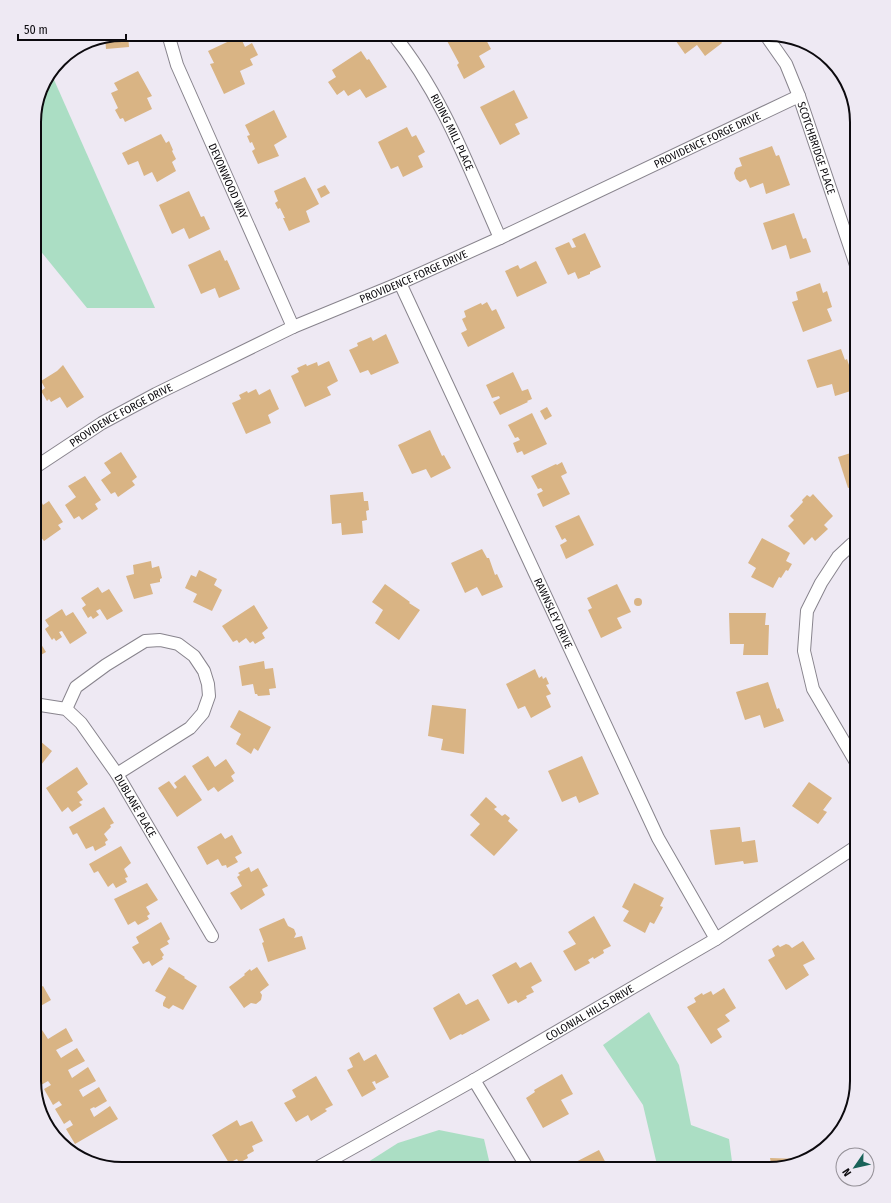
<svg xmlns="http://www.w3.org/2000/svg" width="891" height="1203" viewBox="0 0 891 1203" font-family="'Fira Sans Condensed',sans-serif">
	<rect width="100%" height="100%" fill="#eee9f3"/>
	<g fill="#abdec4">
		<polygon points="51,73 155,308 87,308 34,243 34,116 43,83"/>
		<polygon points="649,1012 679,1065 691,1125 729,1139 733,1169 658,1169 643,1105 603,1045"/>
		<polygon points="439,1130 484,1139 491,1169 357,1169 398,1143"/>
	</g>
	<g fill="#d9b484">
		<polygon points="122,34 128,34 129,47 106,49 105,37"/>
		<polygon points="454,34 483,34 491,49 479,56 485,67 464,79 457,65 459,63 446,39"/>
		<polygon points="671,34 716,34 722,43 705,56 697,45 685,54"/>
		<polygon points="240,36 245,47 252,43 258,55 250,59 253,65 240,71 245,84 224,94 210,64 214,63 208,51"/>
		<polygon points="361,51 367,60 369,59 387,87 366,98 360,89 348,96 344,90 337,95 328,82 336,77 332,70"/>
		<polygon points="138,71 152,96 147,98 152,109 125,122 123,118 120,119 115,110 118,108 111,93 118,90 114,83"/>
		<polygon points="514,90 528,118 515,124 520,134 500,145 480,107"/>
		<polygon points="274,110 287,137 274,145 279,156 258,164 252,151 255,149 252,142 250,143 247,136 250,135 245,125"/>
		<polygon points="407,127 412,137 416,135 425,152 418,156 423,167 403,177 398,166 391,169 378,142"/>
		<polygon points="161,134 166,143 169,141 173,150 172,151 176,159 172,162 176,171 157,182 152,172 144,176 138,161 128,165 122,153"/>
		<polygon points="772,146 776,156 779,155 790,185 766,194 763,183 750,188 746,179 740,182 736,179 734,173 736,168 742,166 739,158"/>
		<polygon points="305,177 319,204 306,211 310,222 289,231 283,218 285,218 280,208 278,209 275,203 278,201 274,191"/>
		<polygon points="325,185 330,193 321,198 317,189"/>
		<polygon points="189,191 201,217 204,216 210,229 189,239 184,228 172,234 159,205"/>
		<polygon points="794,213 803,239 806,238 811,252 790,259 786,245 772,250 763,223"/>
		<polygon points="585,233 601,267 590,272 590,274 578,279 575,272 568,275 555,248 569,242 572,248 576,247 572,239"/>
		<polygon points="220,250 225,261 227,260 240,289 219,298 215,288 201,294 188,265"/>
		<polygon points="536,261 547,283 517,297 505,271 518,265 520,269"/>
		<polygon points="820,283 823,293 827,291 832,307 827,309 832,321 803,332 792,302 798,300 796,292"/>
		<polygon points="487,302 492,311 496,309 505,328 468,347 461,333 467,330 462,319 466,317 464,311 481,303 482,305"/>
		<polygon points="386,334 399,363 371,375 368,370 360,373 349,350 358,346 357,343 371,337 373,341"/>
		<polygon points="841,349 845,360 847,359 857,389 835,396 832,384 817,388 807,360"/>
		<polygon points="329,361 338,381 327,387 331,395 305,407 291,376 299,372 297,368 306,364 307,366 317,362 318,366"/>
		<polygon points="63,365 84,397 67,408 60,397 51,402 49,399 47,401 41,391 45,388 41,381 57,371"/>
		<polygon points="513,372 522,391 528,389 532,399 527,401 528,402 500,415 493,402 500,398 499,396 492,398 486,385"/>
		<polygon points="256,389 259,395 270,389 279,409 268,415 271,423 246,434 232,403 241,399 239,395 247,391 248,393"/>
		<polygon points="34,399 40,407 34,412"/>
		<polygon points="547,407 552,416 545,420 540,411"/>
		<polygon points="532,413 547,444 524,455 522,451 517,453 513,443 520,440 518,437 515,438 508,425"/>
		<polygon points="430,430 442,456 444,455 451,468 431,478 426,469 412,474 398,445"/>
		<polygon points="857,451 857,485 848,488 838,457"/>
		<polygon points="121,452 137,477 132,481 135,485 118,497 115,492 111,494 101,480 111,473 104,463"/>
		<polygon points="562,462 567,473 561,476 570,494 543,507 537,494 543,491 541,488 538,489 531,476 556,464 557,465"/>
		<polygon points="85,476 101,500 95,504 98,509 82,520 79,516 74,519 65,505 76,497 68,486"/>
		<polygon points="363,492 364,501 368,501 369,510 366,511 367,520 362,521 363,533 342,535 341,523 332,524 330,495"/>
		<polygon points="813,494 833,516 824,525 828,529 815,541 812,537 804,545 788,526 794,520 790,516 803,502 802,500 807,495 810,497"/>
		<polygon points="41,501 43,505 49,501 63,522 58,525 61,529 44,541 40,536 37,539 34,535 34,520 37,517 34,514 34,511 40,508 38,504"/>
		<polygon points="579,515 594,545 566,559 560,545 567,541 565,538 562,540 555,526"/>
		<polygon points="762,538 790,553 786,561 792,564 788,571 786,570 781,578 779,577 773,588 751,577 756,568 748,563"/>
		<polygon points="482,549 487,558 489,558 495,575 497,574 503,587 482,596 477,587 465,593 451,563"/>
		<polygon points="151,561 152,568 159,566 162,578 160,579 160,582 150,584 153,594 134,599 126,576 134,574 133,565"/>
		<polygon points="199,570 217,579 214,585 222,590 212,611 193,602 197,594 185,588 191,575 196,577"/>
		<polygon points="385,584 410,602 409,603 420,610 399,640 375,623 383,610 372,602"/>
		<polygon points="617,584 631,612 617,618 622,628 601,638 588,610 592,608 587,598"/>
		<polygon points="98,587 102,593 109,589 123,611 107,620 100,609 96,611 99,615 93,619 91,616 88,618 82,608 86,605 81,598"/>
		<circle cx="638" cy="602" r="4"/>
		<polygon points="254,605 268,628 262,633 265,638 255,644 253,641 250,643 246,638 239,643 237,640 233,642 222,626"/>
		<polygon points="62,609 66,616 73,612 87,633 70,644 62,631 59,632 62,637 56,641 54,638 52,640 45,629 49,626 45,620"/>
		<polygon points="729,613 766,613 765,625 769,625 768,655 743,655 744,644 730,644"/>
		<polygon points="34,633 46,652 34,659"/>
		<polygon points="264,661 265,669 273,668 276,688 269,689 270,695 258,696 257,694 255,694 253,684 242,686 239,666"/>
		<polygon points="535,669 539,678 542,676 543,679 546,677 549,684 546,685 551,694 546,696 551,707 531,718 525,706 518,709 506,684"/>
		<polygon points="768,682 777,709 779,708 784,721 764,728 760,715 745,720 736,692"/>
		<polygon points="432,705 466,709 464,754 441,750 443,739 428,736"/>
		<polygon points="239,710 271,727 258,751 254,748 251,754 236,744 241,734 230,727"/>
		<polygon points="40,741 52,751 34,774 34,742 37,744"/>
		<polygon points="208,756 215,767 226,759 235,773 231,776 234,781 218,792 214,787 208,791 192,766"/>
		<polygon points="582,756 599,794 579,803 576,796 562,802 548,771"/>
		<polygon points="77,767 88,784 77,792 83,800 79,802 82,805 72,812 68,807 62,812 46,788"/>
		<polygon points="185,775 202,800 177,817 158,788 169,781 175,789 177,787 174,783"/>
		<polygon points="809,782 832,798 823,810 827,812 818,824 792,806"/>
		<polygon points="486,797 497,807 494,809 502,816 505,814 510,818 508,821 518,830 494,856 470,835 480,824 470,815"/>
		<polygon points="104,807 114,823 110,825 111,827 104,834 108,840 105,842 106,845 95,851 93,846 86,849 77,833 73,835 69,827"/>
		<polygon points="740,827 742,842 755,840 758,862 744,864 743,861 715,865 710,830"/>
		<polygon points="221,833 225,839 232,835 242,853 235,857 238,862 227,868 226,865 222,866 218,859 207,865 197,847"/>
		<polygon points="121,846 131,863 124,869 128,877 125,878 127,882 116,888 113,883 108,887 98,871 94,873 89,864"/>
		<polygon points="249,867 251,872 258,868 268,886 262,889 265,895 241,910 230,893 242,886 237,877 240,875 238,873"/>
		<polygon points="147,883 158,900 146,907 150,914 147,916 149,919 138,925 135,921 128,925 114,899"/>
		<polygon points="634,883 664,898 660,906 663,907 654,924 650,922 645,933 623,921 629,911 622,907"/>
		<polygon points="594,916 611,946 603,950 604,953 594,959 593,957 588,960 590,963 575,971 563,951 576,944 568,932"/>
		<polygon points="284,918 288,926 294,929 296,934 294,938 302,936 306,949 268,962 262,943 264,942 259,929"/>
		<polygon points="161,922 170,939 167,941 169,944 160,949 164,955 162,957 163,959 152,966 149,961 143,964 132,947 139,943 136,937"/>
		<polygon points="803,941 815,959 803,965 809,975 786,990 768,960 775,956 772,949 778,945 780,947 786,944 789,945 792,948"/>
		<polygon points="516,962 520,968 531,962 542,981 531,987 534,992 526,996 527,998 518,1003 516,1000 508,1004 492,975"/>
		<polygon points="169,967 185,977 184,978 197,986 183,1010 173,1005 169,1009 163,1006 163,1003 166,997 155,991"/>
		<polygon points="257,967 269,985 260,992 262,995 261,1000 256,1004 251,1003 244,1008 229,987 245,975 244,974 250,969 251,971"/>
		<polygon points="34,971 40,980 34,984"/>
		<polygon points="43,986 51,1000 37,1008 36,1006 34,1007 34,991"/>
		<polygon points="724,988 736,1008 725,1015 730,1021 717,1029 722,1037 711,1044 687,1007 696,1002 694,998 702,993 703,995 711,991 713,995"/>
		<polygon points="459,993 466,1005 478,999 490,1020 462,1035 461,1034 450,1040 433,1008"/>
		<polygon points="66,1028 73,1041 56,1050 61,1058 77,1048 85,1061 68,1070 72,1078 88,1067 96,1081 79,1090 83,1097 99,1087 107,1101 95,1108 94,1107 90,1109 94,1117 110,1106 118,1119 75,1144 66,1129 73,1125 70,1120 64,1124 55,1109 62,1105 59,1101 53,1105 44,1089 51,1085 48,1081 41,1085 34,1073 34,1070 40,1066 38,1061 34,1063 34,1035 42,1030 48,1039"/>
		<polygon points="359,1052 364,1061 376,1054 389,1077 376,1084 375,1081 372,1082 376,1089 362,1097 347,1070 353,1067 349,1058"/>
		<polygon points="562,1074 573,1094 561,1100 569,1114 543,1128 526,1098 535,1092 534,1090"/>
		<polygon points="316,1076 333,1105 325,1109 327,1111 311,1121 308,1115 296,1122 284,1103 296,1097 292,1090"/>
		<polygon points="237,1120 240,1126 252,1121 263,1141 252,1146 254,1151 247,1155 248,1158 239,1163 237,1159 229,1163 212,1135"/>
		<polygon points="599,1150 609,1169 569,1169 568,1166"/>
		<polygon points="770,1158 801,1159 801,1161 768,1169 768,1163 771,1163"/>
	</g>
	<g fill="none" stroke-linecap="round" stroke-linejoin="round">
		<defs>
			<g id="minor">
				<path id="s1" d="M168,34L177,65L293,327"/>
				<path id="s2" d="M393,34C442,94 469,168 500,238"/>
				<path id="s3" d="M765,34L786,64L799,96L857,268"/>
				<path id="s4" d="M400,283L658,838L716,939"/>
				<path id="s5" d="M34,468L102,423L156,394L293,327L400,283L500,238L799,96"/>
				<path id="s6" d="M34,704L66,709L81,723L117,774L212,936"/>
				<polyline points="66,709 76,687 106,665 145,641 160,640 178,644 194,656 204,671 208,684 209,696 203,713 190,728 117,774"/>
				<polyline points="857,764 813,689 804,651 807,611 821,583 838,557 852,544 857,541"/>
				<polyline points="474,1080 528,1169"/>
				<path id="s7" d="M315,1169L474,1080L716,939L857,846"/>
			</g>
		</defs>
		<use href="#minor" stroke="#88848d" stroke-width="14"/>
		<use href="#minor" stroke="#fff" stroke-width="12"/>
	</g>
	<g text-anchor="middle" stroke-width="4" stroke-linejoin="round" paint-order="stroke">
		<g font-size="11" fill="#0c0a0e" stroke="#eee9f3">
			<text dy="4" stroke="none"><textPath href="#s2" startOffset="115">RIDING MILL PLACE</textPath></text>
			<text dy="4" stroke="none"><textPath href="#s5" startOffset="750">PROVIDENCE FORGE DRIVE</textPath></text>
			<text dy="4" stroke="none"><textPath href="#s3" startOffset="126">SCOTCHBRIDGE PLACE</textPath></text>
			<text dy="4" stroke="none"><textPath href="#s1" startOffset="159">DEVONWOOD WAY</textPath></text>
			<text dy="4" stroke="none"><textPath href="#s5" startOffset="426">PROVIDENCE FORGE DRIVE</textPath></text>
			<text dy="4" stroke="none"><textPath href="#s5" startOffset="102">PROVIDENCE FORGE DRIVE</textPath></text>
			<text dy="4" stroke="none"><textPath href="#s4" startOffset="364">RAWNSLEY DRIVE</textPath></text>
			<text dy="4" stroke="none"><textPath href="#s6" startOffset="152">DUBLANE PLACE</textPath></text>
			<text dy="4" stroke="none"><textPath href="#s7" startOffset="316">COLONIAL HILLS DRIVE</textPath></text>
		</g>
	</g>
	<path d="M0 0H891V1203H0ZM122 41H769A81 81 0 0 1 850 122V1081A81 81 0 0 1 769 1162H122A81 81 0 0 1 41 1081V122A81 81 0 0 1 122 41Z" fill="#eee9f3" fill-rule="evenodd"/>
	<path fill="none" stroke="#0c0a0e" stroke-width="2" d="M122 41H769A81 81 0 0 1 850 122V1081A81 81 0 0 1 769 1162H122A81 81 0 0 1 41 1081V122A81 81 0 0 1 122 41Z"/>
	<g transform="translate(855 1167) rotate(236)"><circle r="19" fill="#eee9f3" stroke="#949097"/>
	<path d="M0-3L7 15L0 10L-7 15Z" fill="#196359"/>
	<text y="-6" font-size="11" font-weight="bold" text-anchor="middle" fill="#0c0a0e">N</text>
	</g>
	<path d="M18 34v6h108v-6" fill="none" stroke="#0c0a0e" stroke-width="2"/>
	<text x="24" y="34" font-size="12" fill="#0c0a0e" stroke="#eee9f3" stroke-width="3" paint-order="stroke">50 m</text>
</svg>
